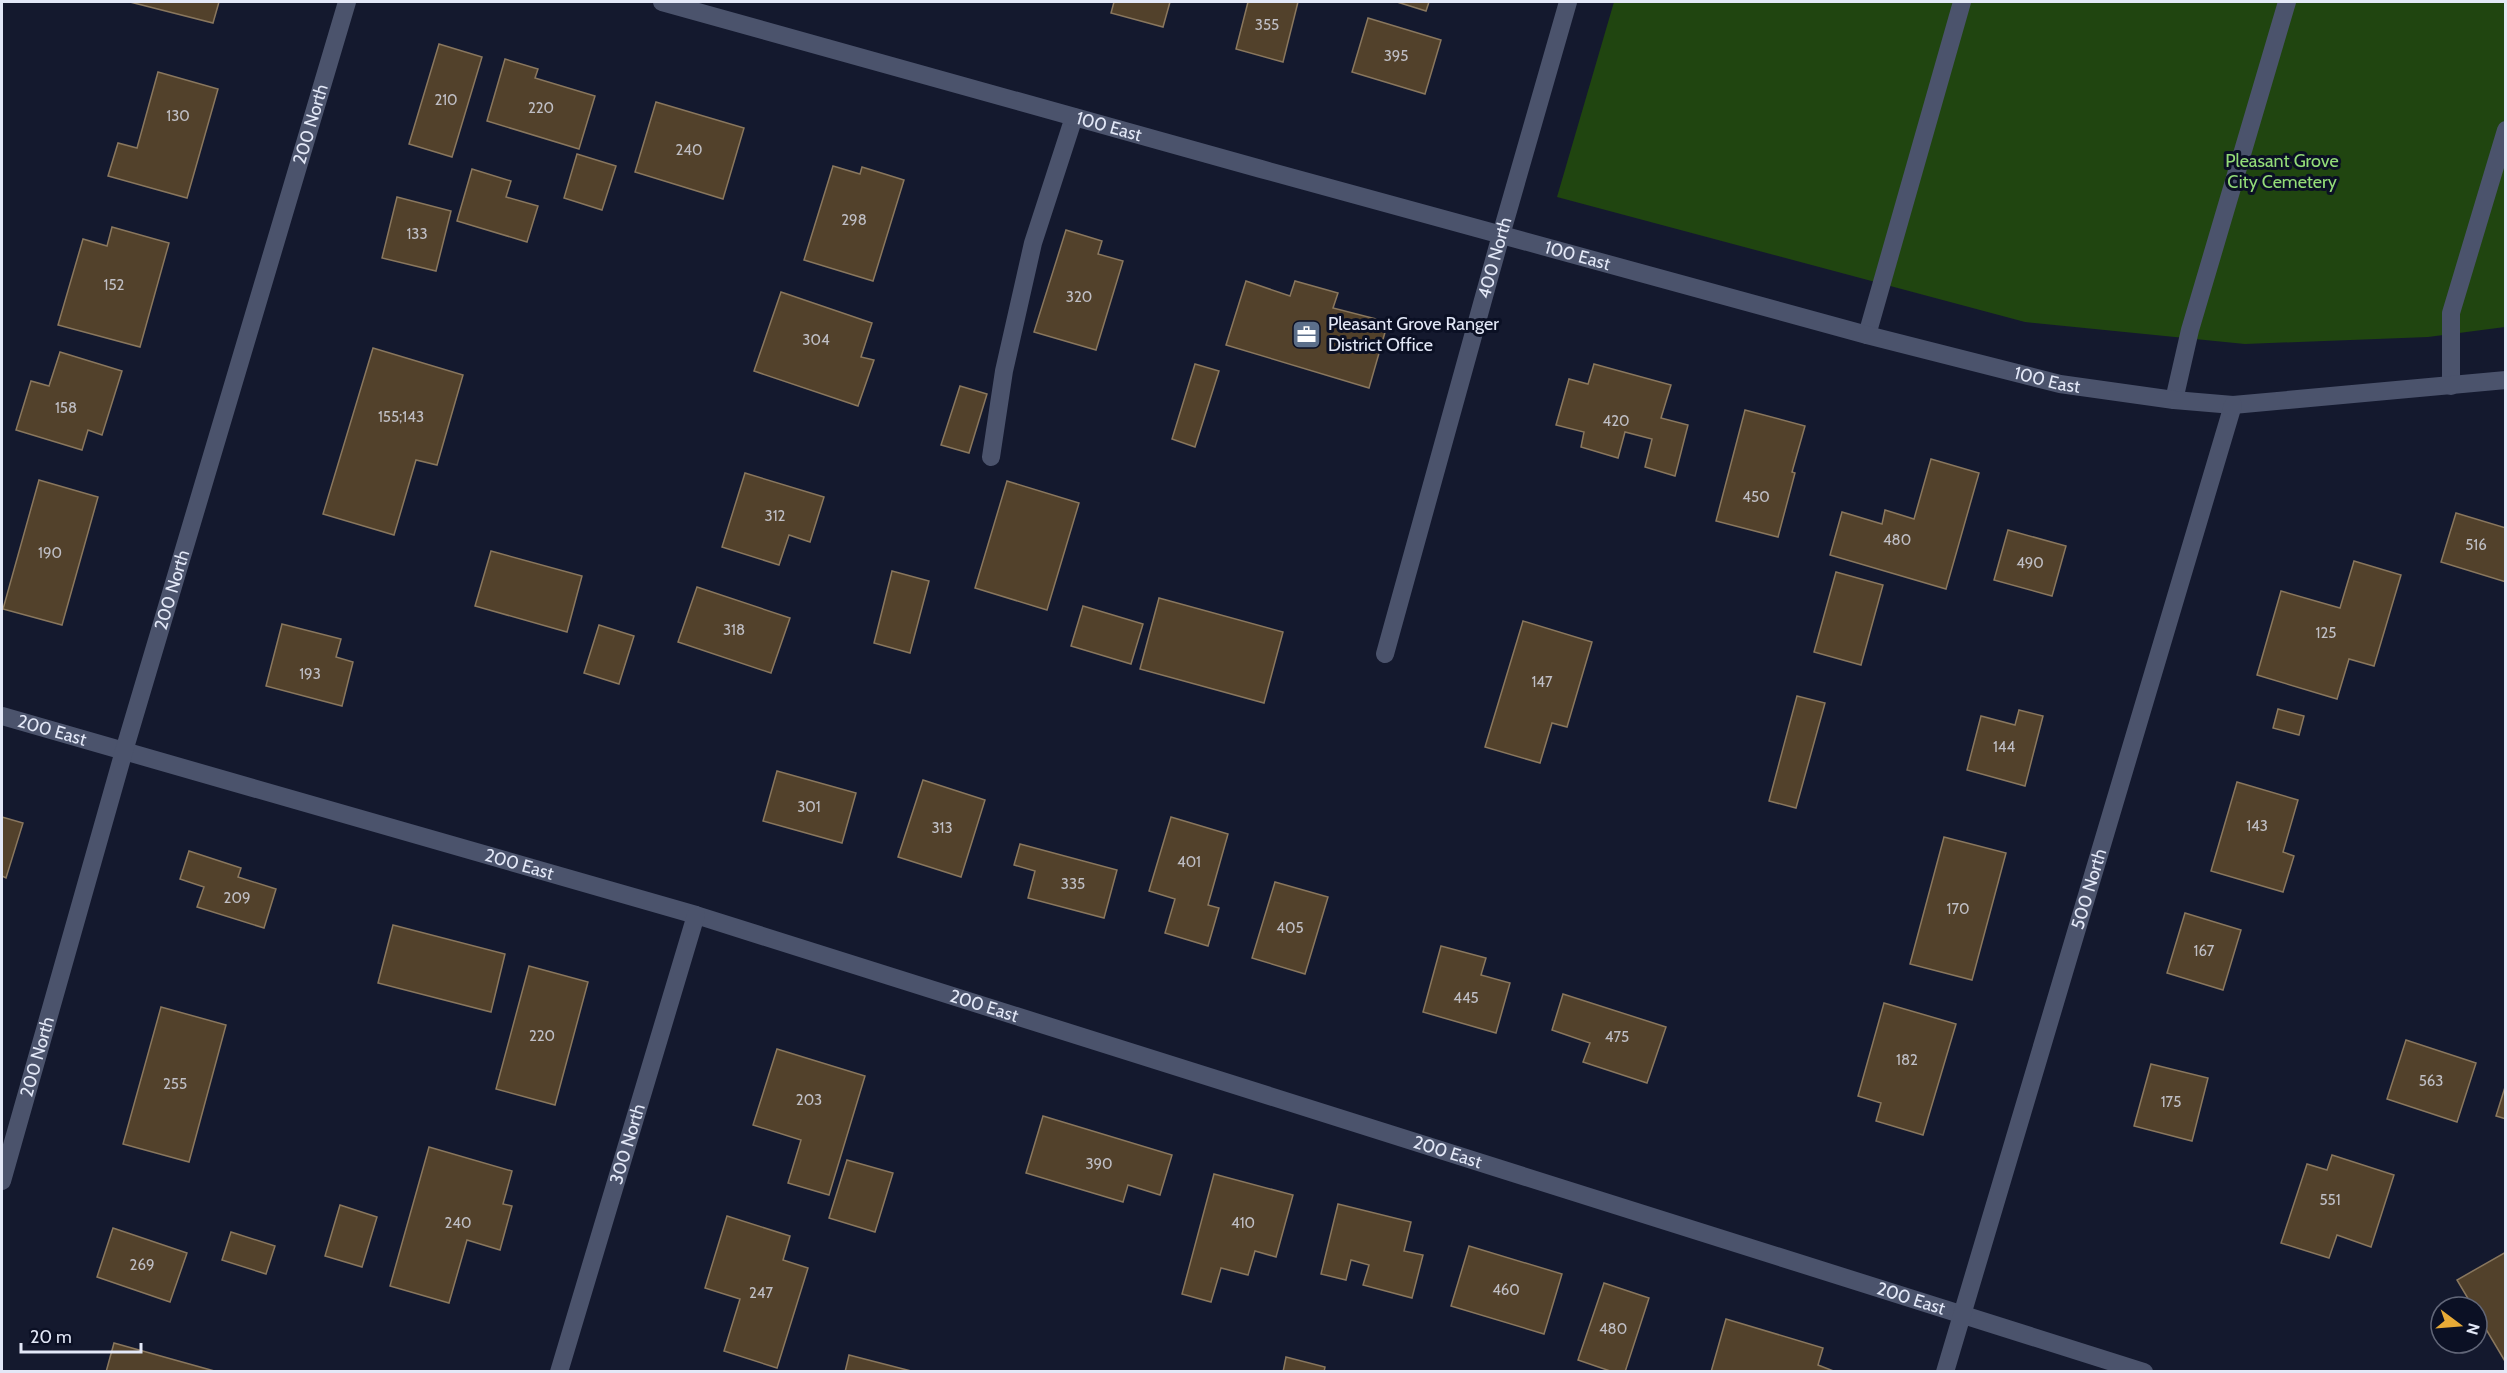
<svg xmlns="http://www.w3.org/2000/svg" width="2507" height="1373" viewBox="0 0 2507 1373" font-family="Cabin,sans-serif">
	<rect width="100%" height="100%" fill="#14192e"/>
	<polygon fill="#204510" points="1614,2 2505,2 2505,327 2428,337 2245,344 2025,322 1557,197"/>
	<g fill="#52412b" stroke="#89775e" stroke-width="1.5">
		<polygon points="130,2 219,2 213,23"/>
		<polygon points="1114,2 1170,2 1163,27 1111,13"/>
		<polygon points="1248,2 1298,2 1283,62 1236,49"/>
		<polygon points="1397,2 1429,2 1426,11"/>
		<polygon points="1368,18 1441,40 1425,94 1352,72"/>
		<polygon points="439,44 482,57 452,157 409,144"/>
		<polygon points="505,59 538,69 535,78 595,96 579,149 487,121"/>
		<polygon points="158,72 218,89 187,198 108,176 118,143 137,148"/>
		<polygon points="656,102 744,128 723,199 635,172"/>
		<polygon points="577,154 616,166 602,210 564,198"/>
		<polygon points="833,166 860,174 862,167 904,180 873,281 804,260"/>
		<polygon points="472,169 511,181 506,197 538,206 527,242 457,221"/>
		<polygon points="397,197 451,211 436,271 382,258"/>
		<polygon points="112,227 169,243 140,347 58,325 83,239 107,246"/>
		<polygon points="1066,230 1102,241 1098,254 1123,261 1096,350 1034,332"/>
		<polygon points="1246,281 1290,296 1295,281 1338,293 1333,308 1388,322 1369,388 1226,345"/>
		<polygon points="781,292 872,323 861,357 874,360 858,406 754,371"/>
		<polygon points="373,348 463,375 437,465 416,460 394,535 323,514"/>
		<polygon points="60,352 122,371 102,435 88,430 82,450 16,430 31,381 49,386"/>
		<polygon points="1195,364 1219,371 1195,447 1172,439"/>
		<polygon points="1594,364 1671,385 1661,418 1688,425 1675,476 1645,467 1652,439 1625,432 1618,458 1581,447 1584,432 1556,425 1569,379 1588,384"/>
		<polygon points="960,386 987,394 969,453 941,445"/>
		<polygon points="1745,410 1805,426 1792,472 1795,473 1778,537 1716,521"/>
		<polygon points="1931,459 1979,473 1946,589 1830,555 1842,512 1882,524 1885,510 1914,519"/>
		<polygon points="745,473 824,497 810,542 789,535 779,565 722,547"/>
		<polygon points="39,480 98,497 62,625 3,609"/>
		<polygon points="1007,481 1079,503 1047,610 975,588"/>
		<polygon points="2456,513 2506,528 2506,582 2441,562"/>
		<polygon points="2008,530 2066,546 2052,596 1994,580"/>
		<polygon points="491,551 582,576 567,632 475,606"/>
		<polygon points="2354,561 2401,575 2374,666 2349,659 2337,699 2257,675 2281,591 2340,608"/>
		<polygon points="892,571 929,581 910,653 874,643"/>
		<polygon points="1836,572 1883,585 1861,665 1814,652"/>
		<polygon points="697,587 790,618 771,673 678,642"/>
		<polygon points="1159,598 1283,632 1264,703 1140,669"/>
		<polygon points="1083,606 1143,624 1131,664 1071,646"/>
		<polygon points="1523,621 1592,642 1567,727 1552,723 1540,763 1485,747"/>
		<polygon points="282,624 341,639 336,657 353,662 342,706 266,686"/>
		<polygon points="599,625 634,636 619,684 584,673"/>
		<polygon points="1797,696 1825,703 1796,808 1769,801"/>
		<polygon points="2278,709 2304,716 2299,735 2273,728"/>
		<polygon points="2019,710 2043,716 2025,786 1967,770 1981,716 2015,725"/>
		<polygon points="777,771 856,793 842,843 763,821"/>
		<polygon points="923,780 985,800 961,877 898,857"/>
		<polygon points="2237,782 2298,800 2283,852 2294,856 2283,892 2211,871"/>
		<polygon points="2,817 23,823 6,878 2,876"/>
		<polygon points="1171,817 1228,834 1208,905 1219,908 1208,946 1165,933 1175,899 1149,891"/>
		<polygon points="1944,837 2006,853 1972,980 1910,964"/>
		<polygon points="1020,844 1117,870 1104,918 1028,898 1035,871 1014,865"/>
		<polygon points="189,851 241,868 238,877 276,889 264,928 197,907 204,887 180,879"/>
		<polygon points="1275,882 1328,897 1305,974 1252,958"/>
		<polygon points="2185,913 2241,930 2223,990 2167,973"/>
		<polygon points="393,925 505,954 491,1012 378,983"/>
		<polygon points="1441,946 1486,958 1481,975 1510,983 1496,1033 1423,1012"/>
		<polygon points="529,966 588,982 555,1105 496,1089"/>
		<polygon points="1563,994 1666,1027 1647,1083 1583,1062 1590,1043 1552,1030"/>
		<polygon points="1884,1003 1956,1024 1923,1135 1876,1121 1881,1103 1858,1096"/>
		<polygon points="161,1007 226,1025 189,1162 123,1144"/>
		<polygon points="2406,1040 2476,1063 2457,1122 2387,1099"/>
		<polygon points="777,1049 865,1076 829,1195 788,1183 801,1140 753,1125"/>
		<polygon points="2151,1064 2208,1078 2192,1141 2134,1126"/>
		<polygon points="2506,1084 2506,1119 2496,1116"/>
		<polygon points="1043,1116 1172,1155 1160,1195 1128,1185 1123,1202 1026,1173"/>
		<polygon points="429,1147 512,1171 503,1204 512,1206 500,1250 467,1240 449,1303 390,1286"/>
		<polygon points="2332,1155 2394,1175 2371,1247 2337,1235 2329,1258 2281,1243 2307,1164 2327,1170"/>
		<polygon points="847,1160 893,1173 875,1232 829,1218"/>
		<polygon points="1214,1174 1293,1195 1276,1257 1255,1251 1248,1275 1221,1268 1211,1302 1182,1294"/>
		<polygon points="1338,1204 1411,1222 1404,1251 1423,1255 1412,1298 1363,1285 1369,1265 1351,1260 1346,1280 1321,1274"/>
		<polygon points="340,1205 377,1217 362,1267 325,1256"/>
		<polygon points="727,1216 790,1236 783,1260 808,1268 777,1368 724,1351 740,1299 705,1288"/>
		<polygon points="113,1228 187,1253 170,1302 97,1277"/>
		<polygon points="231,1232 275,1246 266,1274 222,1260"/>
		<polygon points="1469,1246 1562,1274 1544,1334 1451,1306"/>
		<polygon points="2506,1252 2506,1363 2477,1314 2477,1307 2473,1307 2457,1280"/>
		<polygon points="1604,1283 1649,1298 1625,1372 1613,1372 1578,1360"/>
		<polygon points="1726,1319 1823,1348 1818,1365 1836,1372 1711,1372"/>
		<polygon points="114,1343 218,1372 106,1372"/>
		<polygon points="849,1355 915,1372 845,1372"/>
		<polygon points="1286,1357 1325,1367 1324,1372 1283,1372"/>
	</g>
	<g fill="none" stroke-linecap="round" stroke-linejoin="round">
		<g stroke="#4b536c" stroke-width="18">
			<polyline points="1867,335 1962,2"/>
			<polyline points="2451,386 2451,313 2506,130"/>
			<polyline points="2174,400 2190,330 2287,2"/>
			<polyline points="991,457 1004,371 1033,243 1074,117"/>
		</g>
		<g stroke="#4b536c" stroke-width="18">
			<path id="s1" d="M1385,654L1501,235L1568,2"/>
			<path id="s2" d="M2,716L696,915L2144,1372"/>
			<path id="s3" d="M2,1181L124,751L347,2"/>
			<path id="s4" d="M559,1372L696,915"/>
		</g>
		<g stroke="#4b536c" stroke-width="18">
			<path id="s5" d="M662,2L1261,169L1867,335L2060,384L2174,400L2233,405L2506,380"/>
			<path id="s6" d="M1945,1372L2233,405"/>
		</g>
	</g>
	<defs>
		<symbol id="office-square" viewBox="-11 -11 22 22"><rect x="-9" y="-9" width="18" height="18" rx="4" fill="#5c6f8a" stroke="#0b1024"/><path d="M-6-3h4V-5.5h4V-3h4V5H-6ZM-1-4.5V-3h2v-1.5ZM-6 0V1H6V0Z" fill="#fff"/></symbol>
	</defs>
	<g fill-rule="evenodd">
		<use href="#office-square" x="1290" y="318" width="33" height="33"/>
	</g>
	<g text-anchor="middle" stroke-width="6" stroke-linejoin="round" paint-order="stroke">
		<g font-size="15" fill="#bfbec4">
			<text x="1267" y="30">355</text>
			<text x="1396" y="61">395</text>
			<text x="446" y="105">210</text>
			<text x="541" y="113">220</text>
			<text x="178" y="121">130</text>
			<text x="689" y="155">240</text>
			<text x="854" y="225">298</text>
			<text x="417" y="239">133</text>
			<text x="114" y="290">152</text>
			<text x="1079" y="302">320</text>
			<text x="816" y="345">304</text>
			<text x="66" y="413">158</text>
			<text x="401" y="422">155;143</text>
			<text x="1616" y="426">420</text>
			<text x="1756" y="502">450</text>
			<text x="775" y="521">312</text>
			<text x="1897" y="545">480</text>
			<text x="2476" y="550">516</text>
			<text x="50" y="558">190</text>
			<text x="2030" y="568">490</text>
			<text x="734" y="635">318</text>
			<text x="2326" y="638">125</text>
			<text x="310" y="679">193</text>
			<text x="1542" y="687">147</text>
			<text x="2004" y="752">144</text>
			<text x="809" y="812">301</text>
			<text x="2257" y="831">143</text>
			<text x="942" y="833">313</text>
			<text x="1189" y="867">401</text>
			<text x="1073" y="889">335</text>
			<text x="237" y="903">209</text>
			<text x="1958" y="914">170</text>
			<text x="1290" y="933">405</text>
			<text x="2204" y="956">167</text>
			<text x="1466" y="1003">445</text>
			<text x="542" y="1041">220</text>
			<text x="1617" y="1042">475</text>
			<text x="1907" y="1065">182</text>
			<text x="2431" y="1086">563</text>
			<text x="175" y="1089">255</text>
			<text x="809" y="1105">203</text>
			<text x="2171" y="1107">175</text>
			<text x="1099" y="1169">390</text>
			<text x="2330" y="1205">551</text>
			<text x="458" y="1228">240</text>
			<text x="1243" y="1228">410</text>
			<text x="142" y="1270">269</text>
			<text x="1506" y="1295">460</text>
			<text x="761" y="1298">247</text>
			<text x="1613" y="1334">480</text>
		</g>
		<g font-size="18" fill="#e3e8f7" stroke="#0b1024">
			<text dy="6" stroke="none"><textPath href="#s3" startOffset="1101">200 North</textPath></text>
			<text dy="6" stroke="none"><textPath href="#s5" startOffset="464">100 East</textPath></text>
			<text dy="6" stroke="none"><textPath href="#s5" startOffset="950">100 East</textPath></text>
			<text dy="6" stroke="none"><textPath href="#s1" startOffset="411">400 North</textPath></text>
			<text dy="6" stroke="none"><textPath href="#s5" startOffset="1436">100 East</textPath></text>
			<text dy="6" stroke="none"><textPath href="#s3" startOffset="615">200 North</textPath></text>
			<text dy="6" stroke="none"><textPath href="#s2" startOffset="52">200 East</textPath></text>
			<text dy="6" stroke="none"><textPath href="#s2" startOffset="538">200 East</textPath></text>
			<text dy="6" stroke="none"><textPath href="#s6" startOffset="504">500 North</textPath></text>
			<text dy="6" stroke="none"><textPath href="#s2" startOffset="1024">200 East</textPath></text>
			<text dy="6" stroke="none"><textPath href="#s3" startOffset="129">200 North</textPath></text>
			<text dy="6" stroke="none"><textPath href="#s4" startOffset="238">300 North</textPath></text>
			<text dy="6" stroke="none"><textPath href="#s2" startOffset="1510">200 East</textPath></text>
			<text dy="6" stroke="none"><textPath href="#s2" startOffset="1996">200 East</textPath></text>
		</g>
		<g font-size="18" fill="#93dc78" stroke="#0b1024">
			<text x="2282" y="167">Pleasant Grove<tspan x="2282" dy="21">City Cemetery</tspan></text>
		</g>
		<g font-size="18" fill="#e3e8f7" stroke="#0b1024" text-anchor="start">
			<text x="1328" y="330">Pleasant Grove Ranger<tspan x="1328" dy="21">District Office</tspan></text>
		</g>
	</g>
	<rect width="2507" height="1373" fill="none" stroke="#e3e8f7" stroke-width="6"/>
	<g transform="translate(2459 1325) rotate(106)"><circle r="28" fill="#0b1024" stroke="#616678" stroke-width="1.5"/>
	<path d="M0-4.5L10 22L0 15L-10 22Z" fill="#e8ab37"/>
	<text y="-9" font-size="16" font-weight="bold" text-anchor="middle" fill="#e3e8f7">N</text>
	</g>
	<path d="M21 1343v9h120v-9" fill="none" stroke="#e3e8f7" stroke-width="3"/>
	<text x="30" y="1343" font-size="18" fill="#e3e8f7" stroke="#0b1024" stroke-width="4.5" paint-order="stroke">20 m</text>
</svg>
